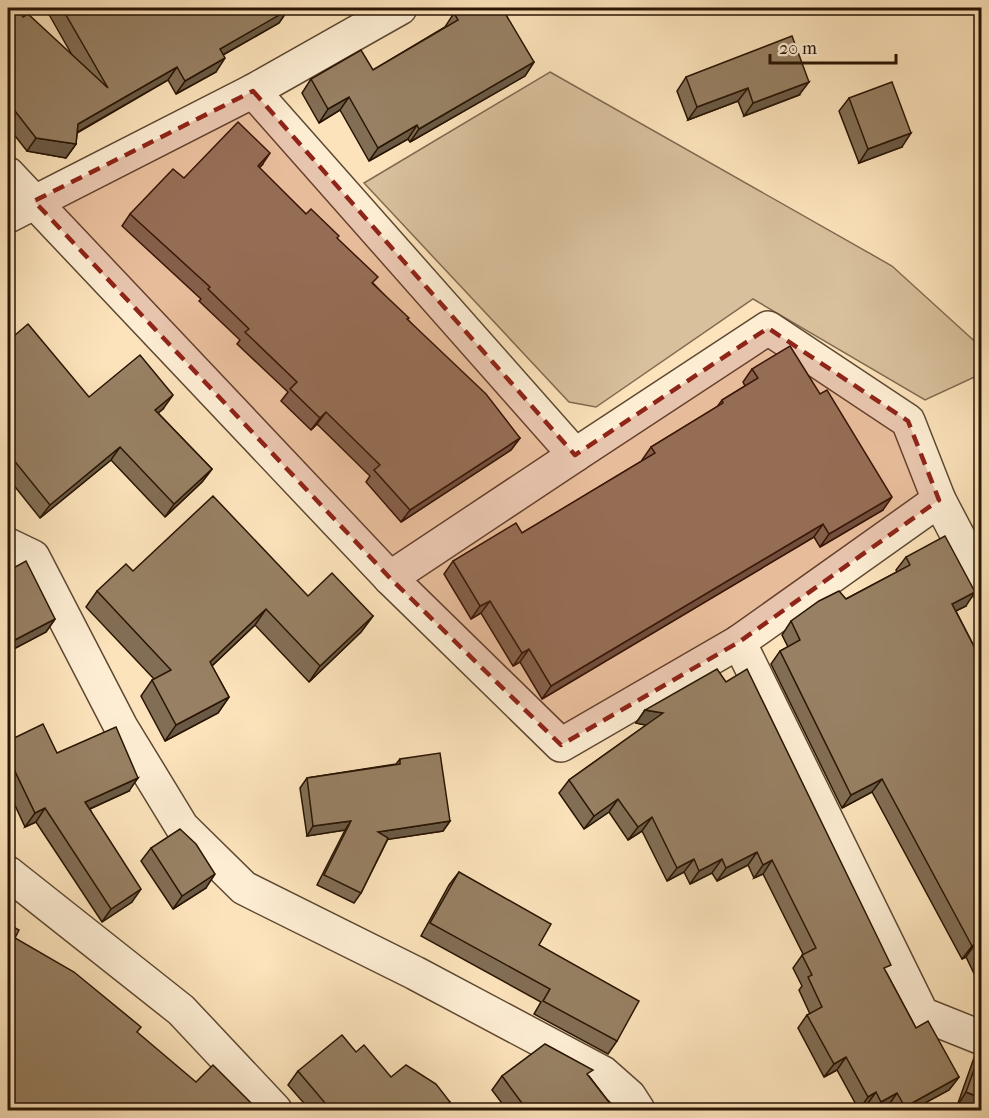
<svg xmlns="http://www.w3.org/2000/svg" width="989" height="1118" viewBox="0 0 989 1118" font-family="'IM FELL French Canon',serif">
	<rect width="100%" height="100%" fill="#fce3bb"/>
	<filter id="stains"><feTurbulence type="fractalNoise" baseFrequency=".00333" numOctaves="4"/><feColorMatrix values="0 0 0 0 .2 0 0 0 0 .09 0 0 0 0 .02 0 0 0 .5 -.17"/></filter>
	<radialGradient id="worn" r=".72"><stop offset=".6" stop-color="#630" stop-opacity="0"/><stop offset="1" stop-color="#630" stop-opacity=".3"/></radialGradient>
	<polygon fill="#d8c09c" stroke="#806a50" stroke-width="1.5" points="550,72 892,266 981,347 981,374 925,400 753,299 596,407 569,402 364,183"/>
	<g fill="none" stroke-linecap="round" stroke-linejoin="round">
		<defs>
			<g id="minor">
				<polyline points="253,91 575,455 768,328 908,421 939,500 982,582"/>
				<polyline points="8,174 390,578 561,745 739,642 939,500"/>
				<polyline points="8,216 253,91 400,8"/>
				<polyline points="8,545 33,557 121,727 182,827 244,888 415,973 603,1073 629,1096 638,1110"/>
				<polyline points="390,578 575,455"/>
				<polyline points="739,642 922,1014 982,1038"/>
				<polyline points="8,873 181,1010 275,1110"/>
			</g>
		</defs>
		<use href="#minor" stroke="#5e4831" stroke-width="36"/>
		<use href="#minor" stroke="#fdedd3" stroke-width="33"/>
	</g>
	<g fill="#826e55" stroke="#291503" stroke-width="1.5">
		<polygon points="8,8 23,17 72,55 47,11 50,8 296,8 285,14 279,23 223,55 216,72 176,94 168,80 77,133 76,144 66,158 27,151 8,127"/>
		<polygon points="454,13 534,62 525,76 410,142 408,139 369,161 340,110 319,123 302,93 311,79 373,70 445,27"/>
		<polygon points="686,77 799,95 744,116 738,101 688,120 677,91"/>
		<polygon points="849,98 902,147 859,163 839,111"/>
		<polygon points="262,165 259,168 306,214 337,239 373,283 520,438 511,450 401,522 366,482 370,476 317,424 311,430 281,401 288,392 237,344 240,340 199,301 201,299 122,226 130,214 184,178"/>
		<polygon points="8,341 89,397 163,409 158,413 212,469 202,482 165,517 111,460 40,518 8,478"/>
		<polygon points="752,369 883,510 820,547 814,537 542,699 520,662 513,666 481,613 471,619 444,574 453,561 522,533 642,461 642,460 651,447 717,407 722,400 745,386 743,382"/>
		<polygon points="906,557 966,606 956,611 981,660 981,988 966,957 962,959 872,792 842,808 771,664 780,651 788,647 782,635 791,621 846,599 897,572 896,570"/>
		<polygon points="8,571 55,619 46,632 8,652"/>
		<polygon points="133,571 308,596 373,616 361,632 309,682 255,625 212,666 229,697 218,713 165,741 141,696 152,680 154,679 86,607 97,591"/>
		<polygon points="645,710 886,972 916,1028 959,1077 949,1090 912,1110 890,1110 888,1106 881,1110 869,1110 866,1106 859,1110 837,1070 824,1077 798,1028 807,1015 810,1014 799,990 802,986 793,968 803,954 763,874 754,878 748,865 717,881 712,873 690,884 684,872 667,881 642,831 628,840 609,812 584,829 559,793 569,780 646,725 636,723"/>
		<polygon points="8,741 129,791 90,809 132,902 102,922 36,822 25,827 8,790"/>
		<polygon points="400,759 450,821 443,831 388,839 361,893 354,903 317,885 345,830 307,836 300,788 307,778 396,764"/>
		<polygon points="151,848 206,888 173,909 141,861"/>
		<polygon points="459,872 539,945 617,1041 608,1054 534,1014 541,1002 421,936 449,885"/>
		<polygon points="981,1046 981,1110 957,1106 975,1055"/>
		<polygon points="356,1052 391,1077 450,1102 444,1110 310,1110 288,1085 298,1071"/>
		<polygon points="502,1076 589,1076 615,1110 507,1110 492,1090"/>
	</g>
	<g fill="#6a5a45" stroke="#291503" stroke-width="1.5">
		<polygon points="285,8 296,8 285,14 279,23 210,62 220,49"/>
		<polygon points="225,58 216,72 176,94 185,81"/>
		<polygon points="534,62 525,76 410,142 419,129"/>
		<polygon points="177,67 168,80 69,137 78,124"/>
		<polygon points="809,82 799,95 744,116 753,103"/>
		<polygon points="748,88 738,101 688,120 697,107"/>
		<polygon points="349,97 340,110 319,123 328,109"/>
		<polygon points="417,125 408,139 369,161 378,148"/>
		<polygon points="911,133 902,147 859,163 868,149"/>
		<polygon points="36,138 76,144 66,158 27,151"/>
		<polygon points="270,153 262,165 249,179 258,166"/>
		<polygon points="173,395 163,409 146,423 155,410"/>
		<polygon points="326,412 317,424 311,430 320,418"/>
		<polygon points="520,438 511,450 401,522 410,510"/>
		<polygon points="120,447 111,460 40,518 50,505"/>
		<polygon points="212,469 202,482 165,517 174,504"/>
		<polygon points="892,497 883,510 820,547 829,534"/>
		<polygon points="823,524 814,537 542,699 551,686"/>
		<polygon points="975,592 966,606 943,617 952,604"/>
		<polygon points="490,601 481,613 471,619 480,606"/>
		<polygon points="266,609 255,625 199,678 210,662"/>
		<polygon points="373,616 361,632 309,682 320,666"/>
		<polygon points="55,619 46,632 8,652 8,647 11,642"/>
		<polygon points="529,649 520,662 513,666 522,653"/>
		<polygon points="229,697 218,713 165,741 176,725"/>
		<polygon points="645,710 663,713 654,727 636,723"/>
		<polygon points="138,778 129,791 76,815 85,802"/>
		<polygon points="882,779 872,792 842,808 851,795"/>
		<polygon points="618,799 609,812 584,829 594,816"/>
		<polygon points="45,808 36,822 25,827 35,813"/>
		<polygon points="652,817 642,831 628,840 638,827"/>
		<polygon points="351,821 345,830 307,836 313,826"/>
		<polygon points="450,821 443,831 371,842 378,832"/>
		<polygon points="757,852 748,865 717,881 726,868"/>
		<polygon points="694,859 684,872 667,881 677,868"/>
		<polygon points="722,859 712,873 690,884 699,871"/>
		<polygon points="772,860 763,874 754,878 763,865"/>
		<polygon points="215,874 206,888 173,909 182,896"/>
		<polygon points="141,889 132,902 102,922 111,909"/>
		<polygon points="975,944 966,957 962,959 972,946"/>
		<polygon points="846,1057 837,1070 824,1077 834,1064"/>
		<polygon points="959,1077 949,1090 912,1110 902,1110 905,1107"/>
		<polygon points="876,1092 866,1106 859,1110 868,1097"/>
		<polygon points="966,1092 981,1098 981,1110 970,1110 957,1106"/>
		<polygon points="897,1093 888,1106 881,1110 875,1110 881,1102"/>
		<polygon points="450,1102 444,1110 440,1110"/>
	</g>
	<g fill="#978063" stroke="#291503" stroke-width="1.5">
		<polygon points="8,8 18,8 23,17 28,14 108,88 62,8 287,8 288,10 220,49 225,58 185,81 177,67 78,124 76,144 36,138 8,102 8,98 9,97 8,94"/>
		<polygon points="464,8 502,8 534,62 419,129 417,125 378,148 349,97 328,109 311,79 361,50 373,70 458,20 454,13"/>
		<polygon points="792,36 809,82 753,103 748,88 697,107 686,77"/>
		<polygon points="892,82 911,133 868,149 849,98"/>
		<polygon points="238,122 270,153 258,166 306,214 311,209 339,236 337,238 378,277 372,283 409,318 407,319 486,394 520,438 410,510 374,470 380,465 326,412 320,418 290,389 297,382 245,332 249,329 208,289 210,287 130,214 173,169 184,178"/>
		<polygon points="28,324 89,397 140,355 173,395 155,410 212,469 174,504 120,447 50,505 8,453 8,341"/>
		<polygon points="790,346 820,394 827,390 892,497 829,534 823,524 551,686 529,649 522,653 490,601 480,606 453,561 516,523 522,533 655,453 651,447 723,403 722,400 758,378 752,369"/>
		<polygon points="213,496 308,596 332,573 373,616 320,666 266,609 210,662 229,697 176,725 152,680 171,670 97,591 126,564 133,571"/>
		<polygon points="945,536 975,592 952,604 981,660 981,957 975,944 972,946 882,779 851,795 780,651 800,640 791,621 819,601 839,591 846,599 910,565 906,557"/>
		<polygon points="26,561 55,619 11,642 8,636 8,571"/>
		<polygon points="717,669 726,682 747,669 891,965 884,968 916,1028 928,1021 959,1077 905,1107 897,1093 881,1102 876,1092 868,1097 846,1057 834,1064 807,1015 822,1007 808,977 812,975 802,955 816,948 772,860 763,865 757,852 726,868 722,859 699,871 694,859 677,868 652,817 638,827 618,799 594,816 569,780 663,713 645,710"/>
		<polygon points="43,724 57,753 116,727 138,778 85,802 141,889 111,909 45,808 35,813 8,757 8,741"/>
		<polygon points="440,753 450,821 378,832 388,838 361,893 324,875 351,821 313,826 307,778 400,764 400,759"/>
		<polygon points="180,829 196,844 215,874 182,896 151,848"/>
		<polygon points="459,872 551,924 539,945 639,1001 617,1041 543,1001 550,989 430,923"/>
		<polygon points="8,924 19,930 15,938 74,972 141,1027 137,1032 196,1082 213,1065 253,1105 246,1110 8,1110"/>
		<polygon points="342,1035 356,1052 364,1045 391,1077 406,1065 436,1084 450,1102 440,1109 441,1110 331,1110 298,1071"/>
		<polygon points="545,1044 593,1070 587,1074 615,1110 527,1110 502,1076"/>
		<polygon points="981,1050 981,1098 966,1092"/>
	</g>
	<path fill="#8f2418" fill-opacity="0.2" stroke="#8f2418" stroke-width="4.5" stroke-dasharray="12 8" stroke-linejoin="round" d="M253,91L575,455L768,328L908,421L939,500L739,642L561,745L390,578L34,201Z"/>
	<rect width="989" height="1118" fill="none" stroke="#fce3bb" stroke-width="30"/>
	<rect x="9" y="9" width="971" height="1100" fill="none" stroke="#291503" stroke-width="3"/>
	<rect x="15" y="15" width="959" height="1088" fill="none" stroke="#291503" stroke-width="1.5"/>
	<path d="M770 54v9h126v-9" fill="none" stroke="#291503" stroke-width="3"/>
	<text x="779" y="54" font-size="18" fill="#291503" stroke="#fdedd3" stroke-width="4.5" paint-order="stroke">20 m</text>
	<rect width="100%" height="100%" filter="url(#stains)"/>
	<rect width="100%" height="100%" fill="url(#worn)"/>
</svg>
